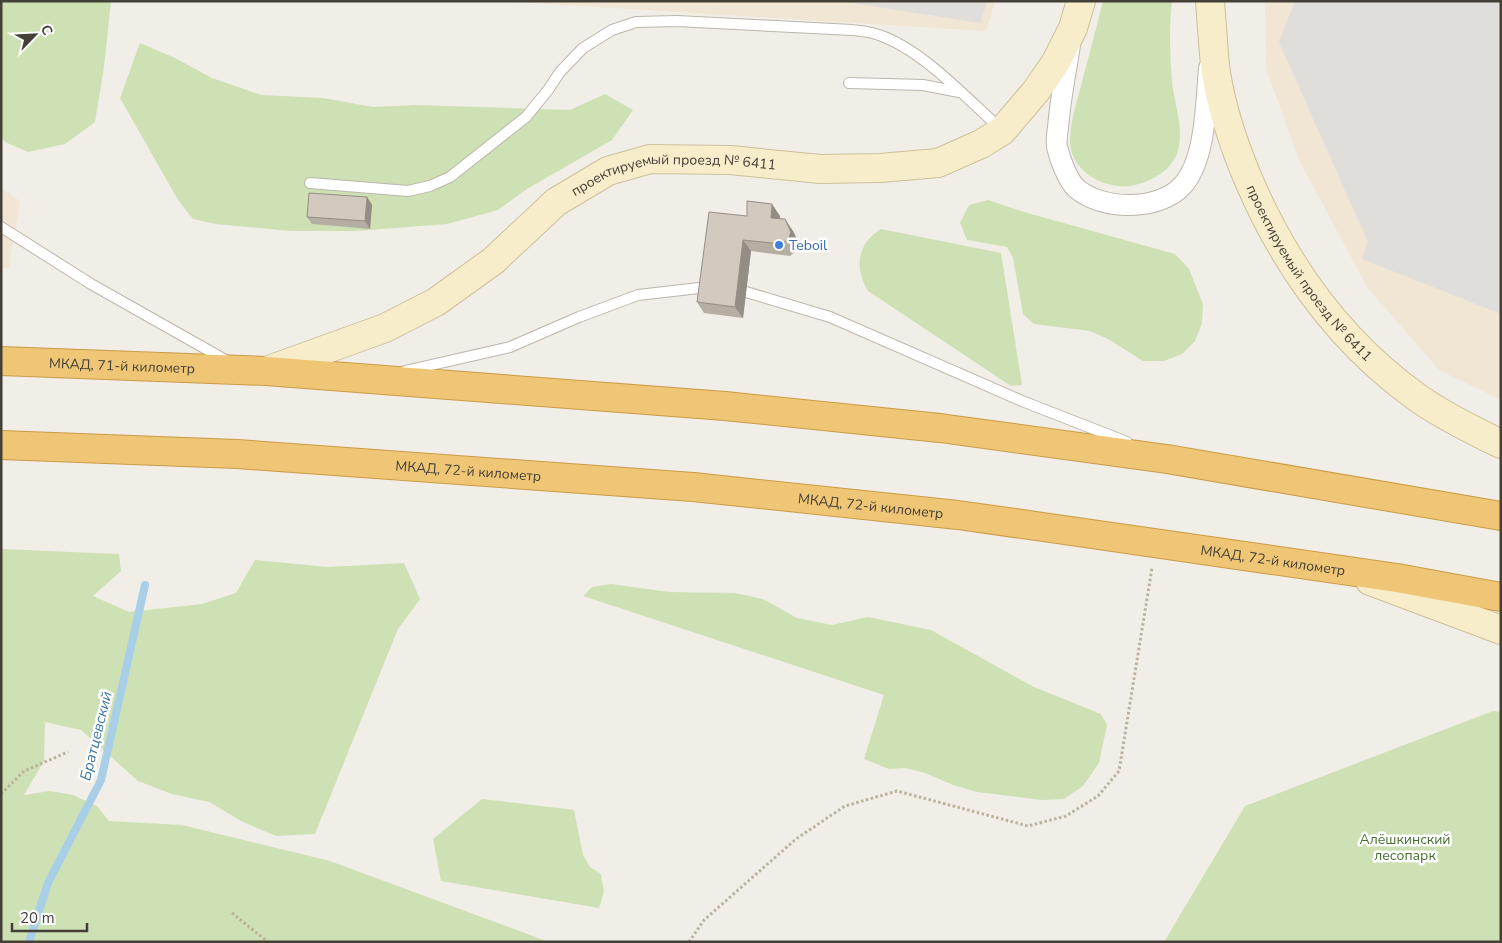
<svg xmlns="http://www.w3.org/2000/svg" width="1502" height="943" viewBox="0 0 1502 943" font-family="'Nunito Sans',sans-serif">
	<rect width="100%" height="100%" fill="#f1eee7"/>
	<g fill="#f1e5d4">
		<polygon points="499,1 995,1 986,31"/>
		<polygon points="1265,1 1501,1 1501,400 1439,370 1367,287 1299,160 1266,68"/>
		<polygon points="1,188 20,201 9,268 1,267"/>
	</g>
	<g fill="#cde1b4">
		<polygon points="1,1 111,1 104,67 95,122 65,144 28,152 5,142 1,137"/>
		<path d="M1103,1H1172C1169,27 1170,55 1172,81C1174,104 1186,133 1176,156C1168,173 1148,183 1130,186C1103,189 1071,171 1070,142C1070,123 1076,104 1081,86C1088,58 1096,30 1103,1Z"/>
		<polygon points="140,43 175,58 212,78 261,95 323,98 373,107 416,105 570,110 605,94 633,110 612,140 527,189 498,210 447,224 356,231 290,231 216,224 193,219 178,200 120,98"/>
		<polygon points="988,200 1024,212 1175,254 1189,269 1203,304 1202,323 1195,341 1182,354 1164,361 1143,361 1108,339 1090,331 1034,324 1023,314 1013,258 1007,247 967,240 960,223 969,205"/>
		<path d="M881,229L1001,253L1022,385L1011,386L868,291C854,267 857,244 881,229Z"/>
		<polygon points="1,549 119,554 121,571 93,596 129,612 202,604 236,593 255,560 328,567 404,563 420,599 398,629 315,834 276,836 243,822 209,802 172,794 138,781 81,730 45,722 44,761 24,795 50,791 73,795 97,806 109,821 182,825 330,861 549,942 1,942"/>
		<polygon points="611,584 669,592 735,593 763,599 797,618 832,625 868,617 931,630 1034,687 1101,714 1107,725 1099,763 1083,786 1064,799 1042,800 977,792 953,785 925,773 905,768 889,769 864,759 884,695 583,596 592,587"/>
		<polygon points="1493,711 1501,712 1501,942 1164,942 1245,806"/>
		<polygon points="482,799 574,810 583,855 590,867 601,874 604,892 599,908 441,881 433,839"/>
	</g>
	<g fill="#e0dedb">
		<polygon points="839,1 987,1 980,23"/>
		<polygon points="1295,1 1501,1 1501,314 1362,259 1368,242 1279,42"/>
	</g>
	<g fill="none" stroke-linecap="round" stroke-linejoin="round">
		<polyline stroke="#a9cee8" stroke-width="8" points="29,942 48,883 101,780 145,585"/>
		<defs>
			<g id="lane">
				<polyline points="849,83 923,85 959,92"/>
				<path d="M310,183L408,191L430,186L450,177L526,117L548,90L560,72L583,48L612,30L636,22L677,21L852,30C861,31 871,32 879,35C923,50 967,99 1002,130"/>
				<polyline points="1,227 91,284 229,362"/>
				<polyline points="746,292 830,317 1022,401 1127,442"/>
				<polyline points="405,371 510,347 579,317 638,295 708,287"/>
			</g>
			<path id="street" d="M1070,45C1066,72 1060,100 1058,128C1057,134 1056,141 1057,147C1060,159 1067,179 1076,188C1102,211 1159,211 1182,186C1206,161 1206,101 1209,68"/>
			<g id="secondary">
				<path id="s1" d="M1210,1C1212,25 1213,49 1216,73C1222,110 1234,146 1249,181C1286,267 1341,343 1418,398C1442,415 1474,431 1501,444"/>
				<path id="s2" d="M266,371L385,328L436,302L493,261L556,202L608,171L650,159L730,160L820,169L880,168L938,163L981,144L1002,131L1036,91L1056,62L1073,28L1081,1"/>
				<polyline points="1370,581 1501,630"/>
			</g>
			<g id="highway">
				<path id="s3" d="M1,361L266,371L725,406L940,428L1167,459L1501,516"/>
				<path id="s4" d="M1,445L237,454L693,487L958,515L1050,528L1397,578L1501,597"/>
			</g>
		</defs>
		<use href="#lane" stroke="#bcb6ab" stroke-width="12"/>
		<use href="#street" stroke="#bcb6ab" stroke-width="22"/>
		<use href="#secondary" stroke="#ccc09b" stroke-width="30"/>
		<use href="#highway" stroke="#cc9b46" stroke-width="30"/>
		<g stroke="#bcb19d" stroke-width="3" stroke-dasharray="2.5 2.5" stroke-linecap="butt">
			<polyline points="1,794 24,771 68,752"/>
			<polyline points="232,913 268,942"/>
			<polyline points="689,942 704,920 796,839 845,806 897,791 1028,826 1066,816 1098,796 1119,771 1152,568"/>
		</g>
		<use href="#lane" stroke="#fff" stroke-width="10"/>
		<use href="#street" stroke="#fff" stroke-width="20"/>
		<use href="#secondary" stroke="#f8edca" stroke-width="28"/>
		<use href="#highway" stroke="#eec675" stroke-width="28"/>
	</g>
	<g fill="#b5aea3">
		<polygon points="367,197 372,205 370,229 312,224 307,217"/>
		<polygon points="747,216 780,216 780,219 793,231 799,243 797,250 790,256 751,251 743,318 704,313 697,302"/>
	</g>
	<g fill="#938d85">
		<polygon points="367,197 372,205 370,229 365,221"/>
		<polygon points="772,204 780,216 779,229 771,218"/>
		<polygon points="785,219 793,231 799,243 797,250 789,238"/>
		<polygon points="743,240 751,251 743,318 735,307"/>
	</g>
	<g fill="#d2cabe" stroke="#938d85">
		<polygon points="309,193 367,197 365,221 307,217"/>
		<polygon points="747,201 772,204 771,218 785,219 791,232 789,238 782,244 743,240 735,307 697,302 709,212 747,216"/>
	</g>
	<circle fill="#3f7fe0" stroke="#fff" stroke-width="2" cx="779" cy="245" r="5"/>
	<g text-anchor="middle" stroke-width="5" stroke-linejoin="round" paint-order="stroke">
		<g font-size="14" fill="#443f37" stroke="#fff">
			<text dy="5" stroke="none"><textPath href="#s2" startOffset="465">проектируемый проезд № 6411</textPath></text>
			<text dy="5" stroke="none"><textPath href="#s1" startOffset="296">проектируемый проезд № 6411</textPath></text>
			<text dy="5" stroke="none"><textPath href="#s3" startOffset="121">МКАД, 71-й километр</textPath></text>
			<text dy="5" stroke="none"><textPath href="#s4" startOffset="468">МКАД, 72-й километр</textPath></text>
			<text dy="5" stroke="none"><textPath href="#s4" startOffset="872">МКАД, 72-й километр</textPath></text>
			<text dy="5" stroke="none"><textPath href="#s4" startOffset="1278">МКАД, 72-й километр</textPath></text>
		</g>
		<g font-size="14" fill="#366cbe" stroke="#fff" text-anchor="start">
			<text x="789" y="250">Teboil</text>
		</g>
		<g font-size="14" fill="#486f30" stroke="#fff">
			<text x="1405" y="844">Алёшкинский<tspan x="1405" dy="16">лесопарк</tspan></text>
		</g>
		<g font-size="15" font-style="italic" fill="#3c77a4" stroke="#fff">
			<text transform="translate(96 736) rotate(-76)" y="5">Братцевский</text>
		</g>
	</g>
	<rect width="1502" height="943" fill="none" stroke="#443f37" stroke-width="5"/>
	<g transform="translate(35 35) rotate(66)" stroke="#ffffff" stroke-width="4" paint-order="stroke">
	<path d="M0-4L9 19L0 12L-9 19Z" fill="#443f37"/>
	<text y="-8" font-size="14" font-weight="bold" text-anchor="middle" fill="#443f37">С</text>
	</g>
	<path d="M12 923v8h75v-8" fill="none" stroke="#443f37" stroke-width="2.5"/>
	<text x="20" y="923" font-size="15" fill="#443f37" stroke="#ffffff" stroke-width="4" paint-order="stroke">20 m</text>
</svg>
